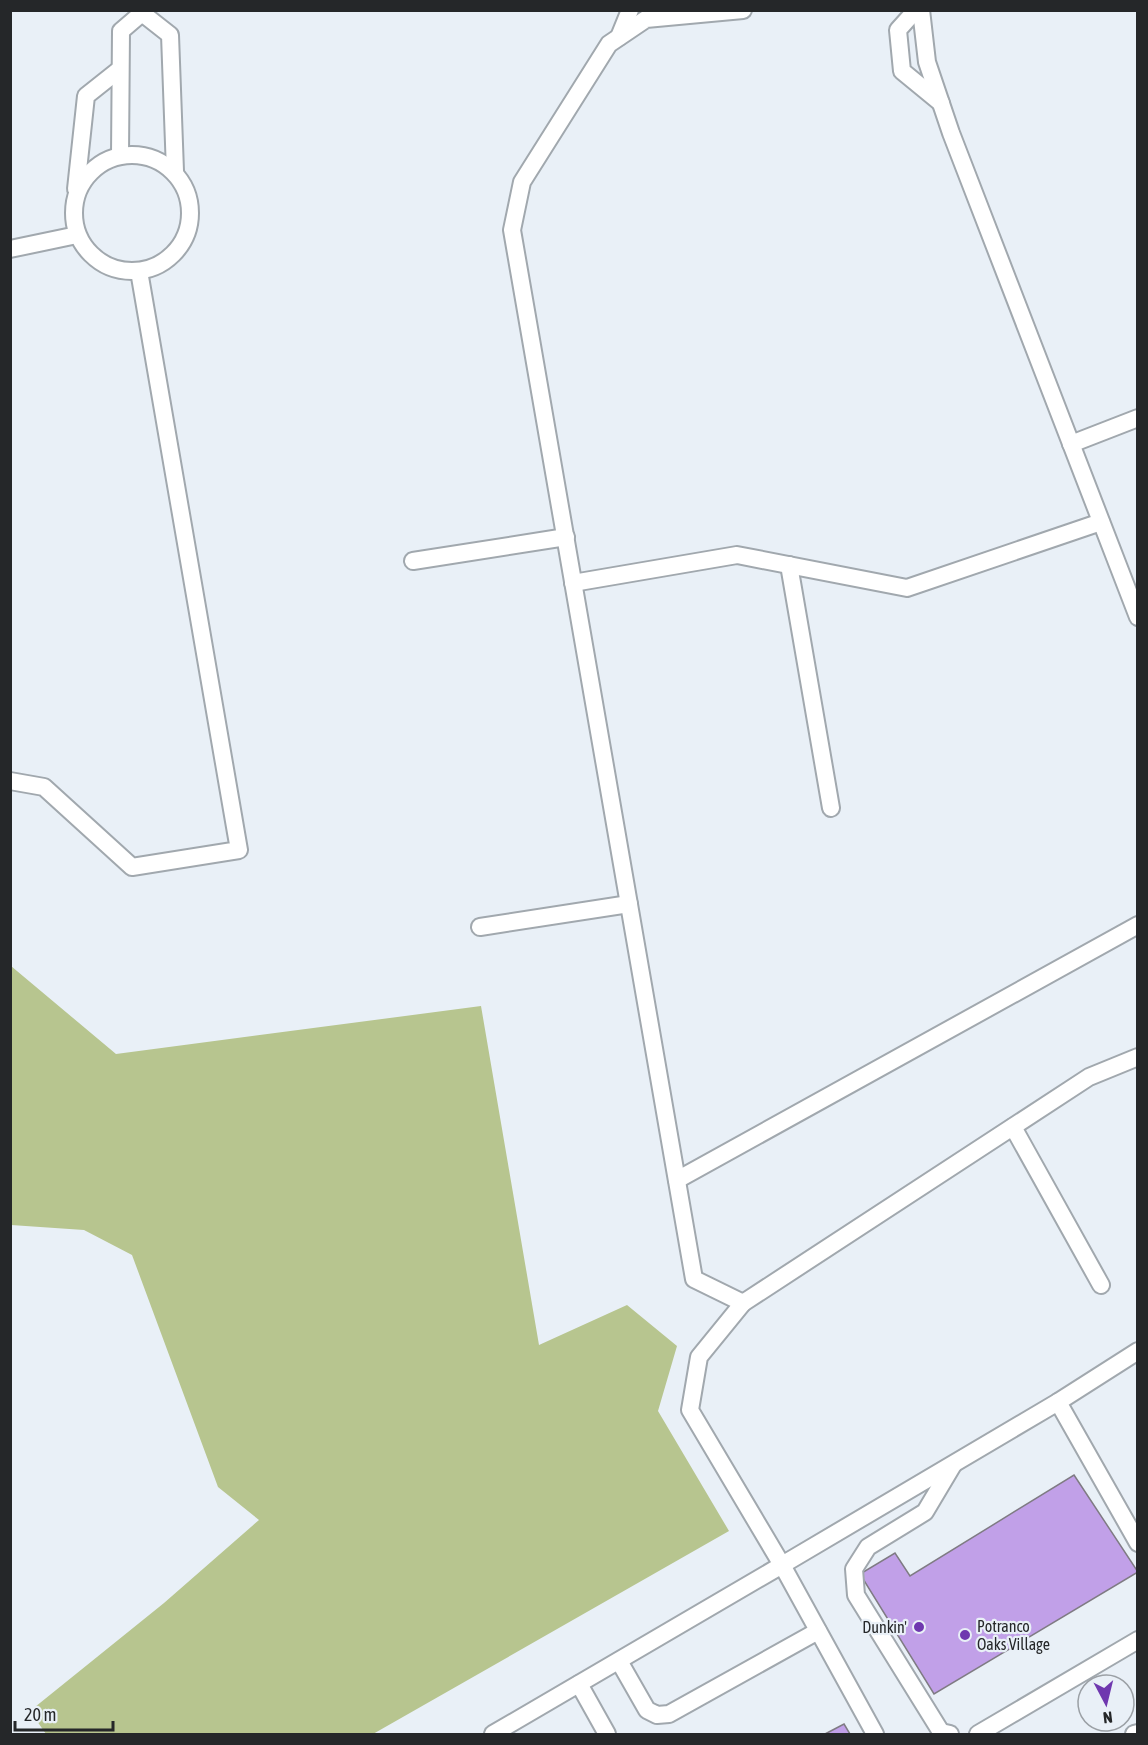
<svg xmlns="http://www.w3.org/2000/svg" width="1148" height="1745" viewBox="0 0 1148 1745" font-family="'Asap Condensed',sans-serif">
	<rect width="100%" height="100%" fill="#e9f0f7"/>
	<polygon fill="#b7c58f" points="11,966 116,1054 481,1006 539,1345 627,1305 677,1346 658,1411 729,1531 373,1734 46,1734 30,1711 164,1603 259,1520 218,1487 132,1255 84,1230 11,1225"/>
	<g fill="#c1a0e8" stroke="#7f7b83" stroke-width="1.5">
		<polygon points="1074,1475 1138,1572 934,1694 860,1574 895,1553 910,1576"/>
		<polygon points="844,1724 850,1734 825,1734"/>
	</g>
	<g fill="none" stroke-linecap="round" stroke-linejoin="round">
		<defs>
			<g id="lane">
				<polyline points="743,10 646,19 609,44 522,182 512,230 694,1279 743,1303 1089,1077 1138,1057"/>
				<polyline points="916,10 898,30 902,71 941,103"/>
				<polyline points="921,10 927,62 951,133 1138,617"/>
				<polyline points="619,37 630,10"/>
				<circle cx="132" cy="213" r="58"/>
				<polyline points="120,155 121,31 142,13 170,35 175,171"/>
				<polyline points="76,189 86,96 120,69"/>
				<polyline points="10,249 77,235"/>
				<polyline points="1071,444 1138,418"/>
				<polyline points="413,561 566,537"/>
				<polyline points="789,565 831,808"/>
				<polyline points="573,583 737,555 907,588 1101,522"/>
				<polyline points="10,781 44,787 132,867 239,850 139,271"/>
				<polyline points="480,927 629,904"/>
				<polyline points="1013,1127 1101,1285"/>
				<polyline points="677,1180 1138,925"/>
				<polyline points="743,1303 699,1357 690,1410 782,1565 1058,1402"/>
				<polyline points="1138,1351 1058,1402 1138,1543"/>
				<polyline points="619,1661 647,1710 657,1715 669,1714 818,1631"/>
				<polyline points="579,1684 607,1734"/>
				<polyline points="493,1734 782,1565 875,1734"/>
				<polyline points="950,1734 941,1732 856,1595 854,1569 868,1547 925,1512 953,1465"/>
				<polyline points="978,1734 1138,1640"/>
				<polyline points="1134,1734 1138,1733"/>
			</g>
		</defs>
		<use href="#lane" stroke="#a1a8ae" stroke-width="20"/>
		<use href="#lane" stroke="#fff" stroke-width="16"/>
	</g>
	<g fill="#6f38af" stroke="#e9f0f7" stroke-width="2">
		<circle cx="919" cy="1627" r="6"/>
		<circle cx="965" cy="1635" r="6"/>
	</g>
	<g text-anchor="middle" stroke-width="4.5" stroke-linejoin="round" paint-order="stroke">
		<g font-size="16" fill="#252729" stroke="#e9f0f7" text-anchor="start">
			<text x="977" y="1632">Potranco<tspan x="977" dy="18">Oaks Village</tspan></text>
			<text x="907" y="1633" text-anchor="end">Dunkin'</text>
		</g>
	</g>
	<rect width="1148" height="1745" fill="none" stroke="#252729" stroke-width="24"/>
	<g transform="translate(1106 1703) rotate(173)"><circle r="28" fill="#e9f0f7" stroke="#9ba0a5" stroke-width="1.5"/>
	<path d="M0-4.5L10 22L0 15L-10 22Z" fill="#6f38af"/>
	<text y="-9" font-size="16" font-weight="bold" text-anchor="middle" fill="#252729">N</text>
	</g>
	<path d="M15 1721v9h98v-9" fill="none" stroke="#252729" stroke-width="3"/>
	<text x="24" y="1721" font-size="18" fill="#252729" stroke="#e9f0f7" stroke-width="4.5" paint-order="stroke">20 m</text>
</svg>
